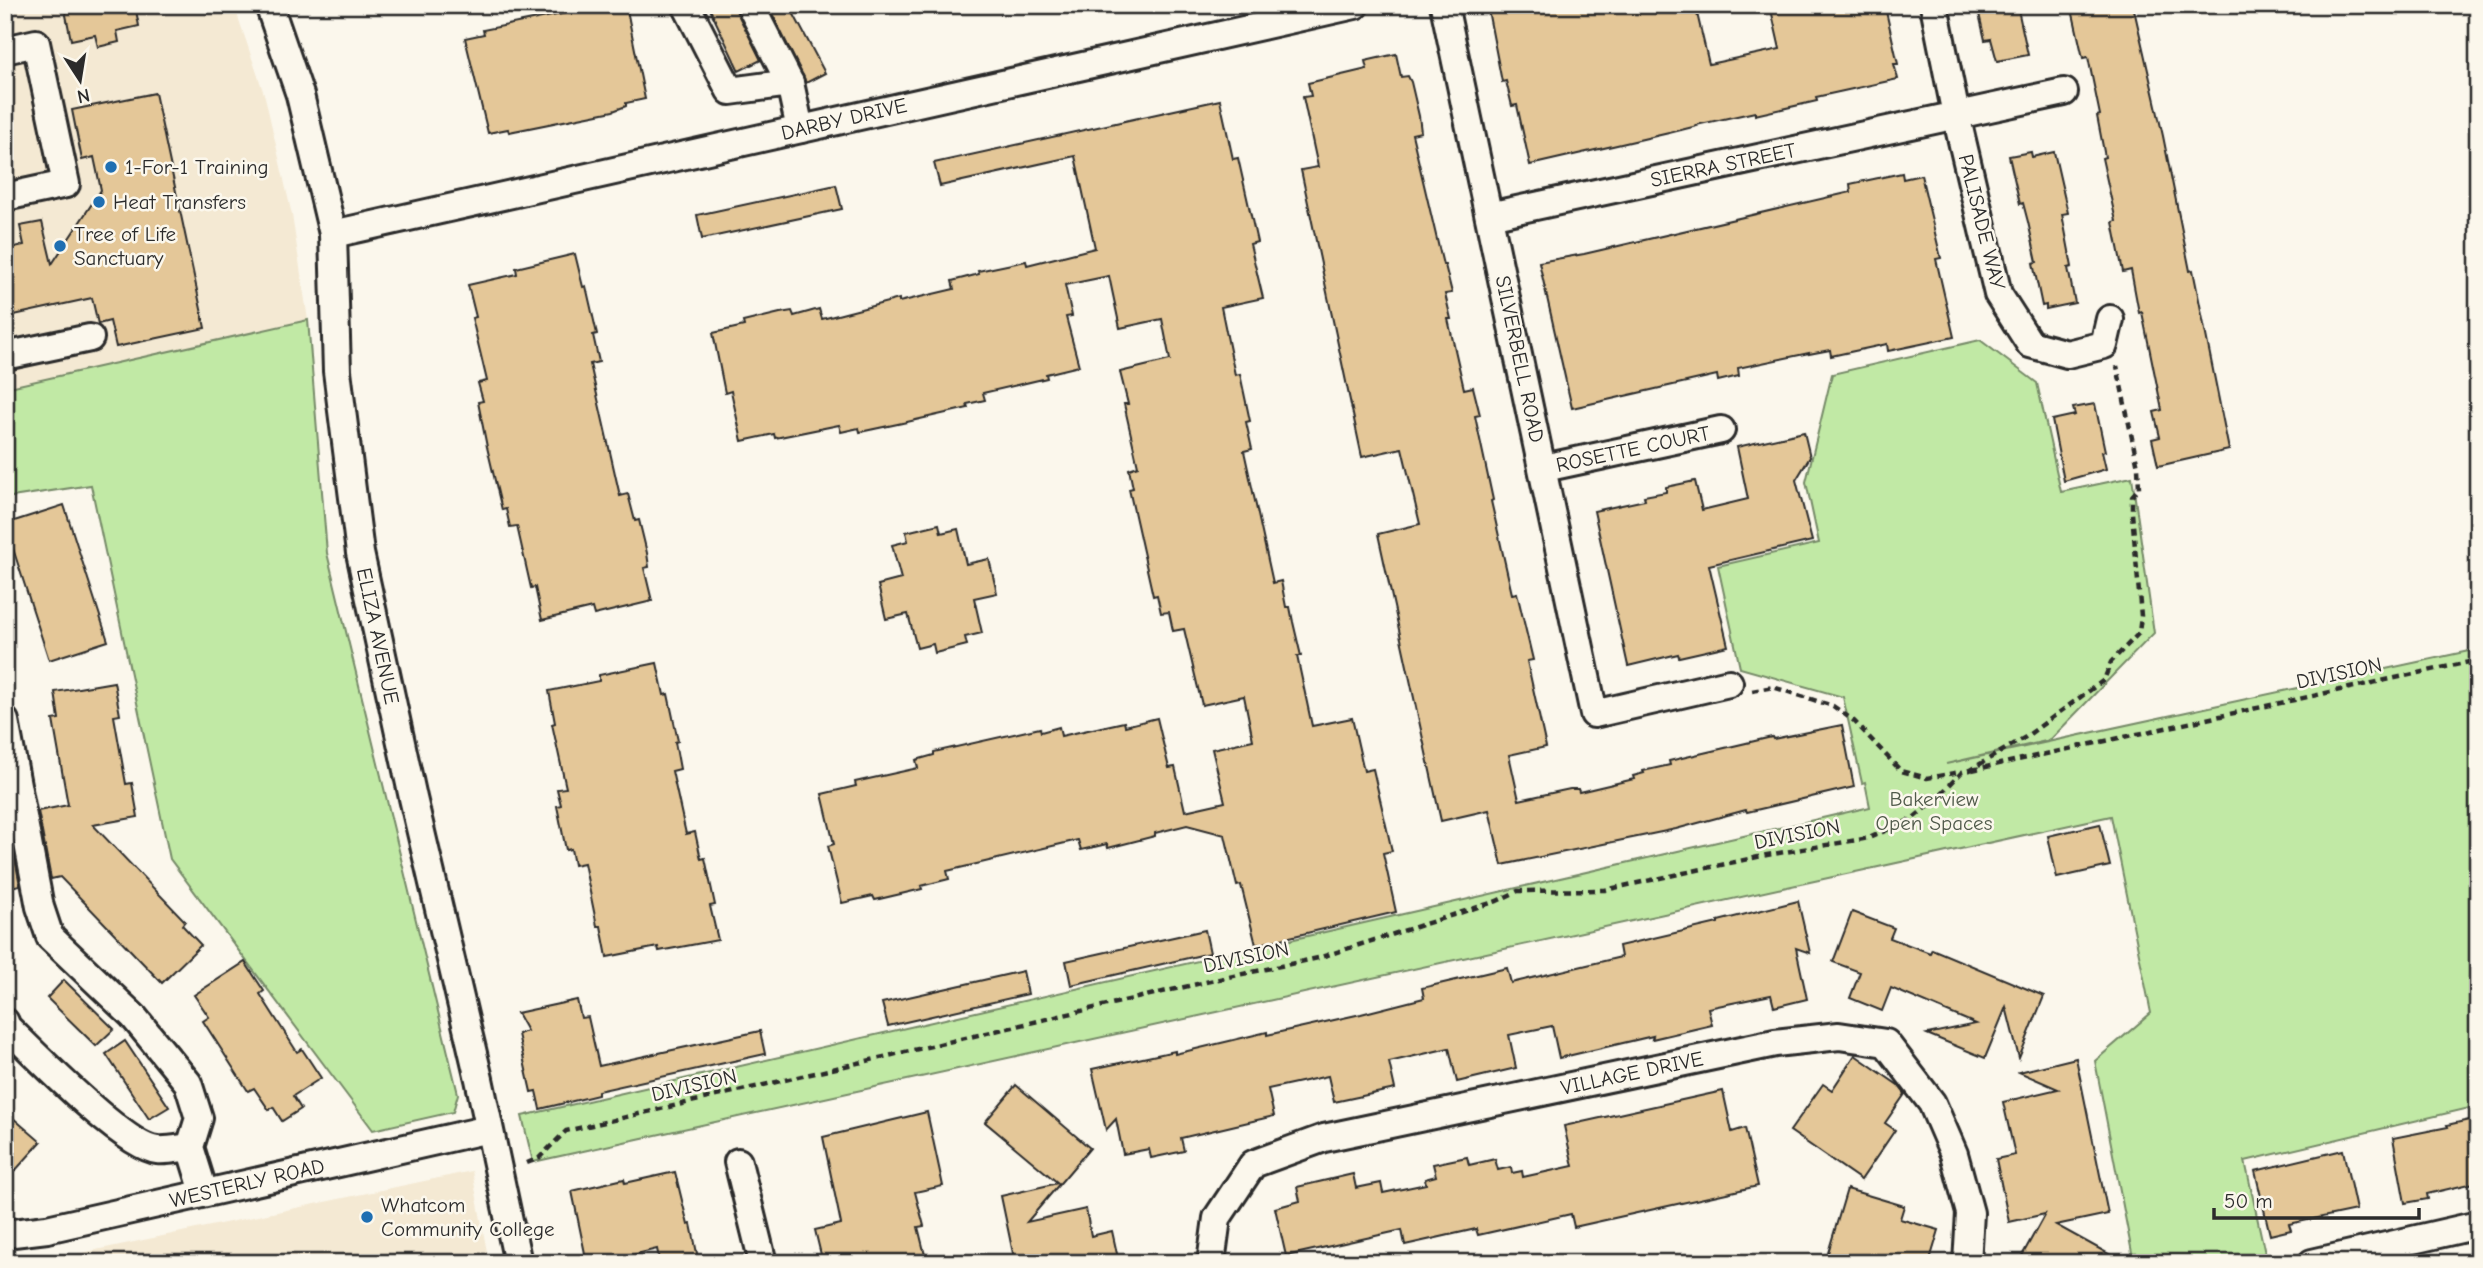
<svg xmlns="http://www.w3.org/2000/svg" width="2483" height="1268" viewBox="0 0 2483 1268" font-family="'Comic Neue',sans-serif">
	<rect width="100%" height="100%" fill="#fbf7ec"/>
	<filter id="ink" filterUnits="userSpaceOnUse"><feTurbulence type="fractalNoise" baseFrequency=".0143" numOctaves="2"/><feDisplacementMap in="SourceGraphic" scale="14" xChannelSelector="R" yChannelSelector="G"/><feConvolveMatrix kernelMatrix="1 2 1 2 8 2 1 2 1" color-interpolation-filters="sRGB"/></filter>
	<g filter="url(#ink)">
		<g fill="#f4e9d3">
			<polygon points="5,5 234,5 265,97 292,215 308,320 5,388"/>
			<polygon points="472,1171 489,1263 34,1263"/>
		</g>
		<g fill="#c1e9a5" stroke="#768a68" stroke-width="2">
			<polygon points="308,320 327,553 458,1094 453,1112 373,1130 170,859 91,485 5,498 5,388"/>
			<polygon points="1980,340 2037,383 2061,492 2132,477 2154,633 2050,740 1946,764 2478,649 2478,1106 2245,1161 2267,1263 2134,1263 2095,1061 2151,1013 2111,816 533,1162 522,1116 1870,807 1865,782 1862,783 1843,697 1740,668 1718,566 1819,543 1806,482 1832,374"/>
		</g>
		<g fill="#e4c798" stroke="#2b2b2b" stroke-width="2">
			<polygon points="64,5 135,5 139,26 117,31 119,42 98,47 95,35 71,40"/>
			<polygon points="590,5 626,5 645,99 626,103 626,106 613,111 509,132 508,129 488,133 465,38 484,34 483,30 572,12 572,9"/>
			<polygon points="708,5 734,5 761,60 739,71"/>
			<polygon points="768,5 789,5 825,73 806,83"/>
			<polygon points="1487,5 1695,5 1709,64 1780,49 1770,5 1867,5 1867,11 1885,7 1898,64 1894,64 1898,79 1816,97 1817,101 1755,115 1755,112 1696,125 1697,126 1669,133 1530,165 1517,105 1512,106 1506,81 1502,82"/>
			<polygon points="1977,5 2017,5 2028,55 1997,61 1991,39 1985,40"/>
			<polygon points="2071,5 2133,5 2163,136 2190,271 2193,270 2229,450 2158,466 2152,439 2160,437 2154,412 2162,410 2142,312 2139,313 2131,270 2123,272 2113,222 2116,221 2102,158 2105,157 2097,116 2100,115 2088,57 2083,58"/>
			<polygon points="1396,54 1401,77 1408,76 1411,82 1419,116 1421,132 1412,134 1443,265 1445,265 1452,293 1445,294 1451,319 1448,319 1464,389 1473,387 1480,415 1475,416 1493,500 1491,501 1512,594 1517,593 1533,660 1527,661 1546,747 1509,755 1519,800 1570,789 1578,789 1579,792 1634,779 1633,776 1644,773 1643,771 1670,765 1669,761 1772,737 1773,739 1842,725 1854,787 1747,812 1746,810 1676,829 1502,865 1489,810 1441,821 1378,534 1420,524 1402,448 1362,457 1301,170 1318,167 1303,97 1311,96 1308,83 1367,69 1365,61"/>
			<polygon points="155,93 205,328 116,347 110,321 98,324 92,298 5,317 5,249 24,245 20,226 42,222 52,264 101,190 94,157 82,160 72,110"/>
			<polygon points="1220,100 1233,159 1238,158 1257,242 1250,244 1263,298 1221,307 1235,375 1240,374 1250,421 1246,422 1252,449 1244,451 1273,583 1281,581 1286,607 1290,607 1293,622 1301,656 1297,656 1312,726 1352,718 1364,771 1373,769 1392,851 1383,853 1396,912 1256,945 1241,885 1237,886 1225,835 1187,825 1155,833 1155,836 1108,848 1107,844 1081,850 1078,840 947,871 949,879 921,886 922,889 875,900 873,896 842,903 828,846 834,844 822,794 856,786 855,782 918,768 916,760 934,755 934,752 1040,728 1041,732 1059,727 1061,736 1124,722 1125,726 1157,718 1169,768 1175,767 1185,811 1225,802 1212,749 1253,740 1244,696 1202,705 1184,629 1173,631 1169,612 1161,613 1157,595 1153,596 1129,489 1133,488 1129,469 1138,466 1124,404 1128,404 1120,372 1170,360 1162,319 1120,328 1109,276 1065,285 1072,316 1066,317 1079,366 1046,374 1047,378 983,393 985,400 967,404 968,408 907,422 860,432 859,428 841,432 839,425 775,438 774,434 742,441 731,391 725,393 713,333 744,326 743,322 780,313 792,311 794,316 819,309 822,319 899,299 899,302 954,289 952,281 979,274 978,271 1026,261 1027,265 1095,248 1075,156 940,186 934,163"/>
			<polygon points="2031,152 2032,157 2054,152 2068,213 2062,214 2072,267 2068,268 2075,303 2046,309 2046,305 2042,306 2033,263 2037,262 2028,222 2023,203 2020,204 2009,156"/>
			<polygon points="1902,173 1903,179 1921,175 1941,258 1936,259 1954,337 1888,351 1887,344 1831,356 1830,350 1809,354 1809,353 1738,368 1739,376 1718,381 1717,375 1572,408 1539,262 1584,254 1851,192 1850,184"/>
			<polygon points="836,185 842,209 702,239 697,215"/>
			<polygon points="575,254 583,287 586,286 597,334 593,335 599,362 590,364 620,496 628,494 635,521 639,520 647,553 649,567 644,568 652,601 594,615 592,608 542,620 535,587 531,588 517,526 510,527 506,509 502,510 487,447 478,402 483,401 478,383 487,381 472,318 476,317 468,285 517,274 516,268"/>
			<polygon points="2095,404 2105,451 2102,452 2106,469 2064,481 2052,420 2075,415 2073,408"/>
			<polygon points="1804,432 1810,457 1796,480 1812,541 1709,565 1728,646 1679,657 1678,654 1628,666 1594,511 1645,500 1644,496 1666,492 1666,487 1695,481 1702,510 1748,499 1737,447"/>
			<polygon points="64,505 108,641 49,660 5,524"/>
			<polygon points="939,524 941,533 958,529 966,564 989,559 997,593 974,598 982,633 965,637 967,645 935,653 933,644 917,648 908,614 886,619 878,585 901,579 892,545 908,541 906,532"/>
			<polygon points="657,663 664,695 668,694 678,741 675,742 680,769 672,771 686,834 695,832 701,859 705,858 715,905 710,906 718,940 659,951 658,947 607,957 601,926 597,926 584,863 574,865 571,849 566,850 557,806 561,805 557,789 566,788 552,724 555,723 549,691 599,681 599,675"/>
			<polygon points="114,682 120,715 114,716 126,784 132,783 138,817 93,825 185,921 182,925 201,945 162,983 60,877 51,879 38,811 68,805 53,720 59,719 55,692"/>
			<polygon points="5,818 7,818 20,885 5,888"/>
			<polygon points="2100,824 2110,866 2057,878 2048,836"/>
			<polygon points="1798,901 1810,953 1796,948 1807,999 1774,1007 1771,995 1708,1008 1712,1025 1652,1039 1653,1036 1559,1058 1552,1026 1509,1035 1516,1068 1457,1082 1449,1048 1389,1062 1395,1089 1334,1102 1328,1076 1268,1089 1274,1116 1181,1138 1184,1151 1151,1158 1149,1149 1123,1154 1116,1119 1106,1130 1092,1069 1175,1051 1175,1054 1267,1032 1267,1035 1361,1014 1424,998 1422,988 1507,968 1511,983 1621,957 1619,946 1718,923 1718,921"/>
			<polygon points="1852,912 1894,928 1890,938 1930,953 1932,949 2044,996 2019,1058 2006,1007 1985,1058 1927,1034 1976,1024 1891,988 1882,1011 1850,998 1860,972 1833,962"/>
			<polygon points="1205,930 1210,953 1071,985 1066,961"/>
			<polygon points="245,962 264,991 260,994 297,1052 302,1049 321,1078 293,1096 301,1109 282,1121 273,1107 269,1110 254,1088 248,1091 203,1021 209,1017 194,995"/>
			<polygon points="1023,971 1028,994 888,1026 882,1003"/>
			<polygon points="64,980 114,1029 96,1046 47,998"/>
			<polygon points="577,1000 581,1018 588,1017 599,1066 760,1031 765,1054 598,1091 598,1095 540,1109 536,1091 531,1092 518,1034 527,1031 517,1013"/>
			<polygon points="125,1041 169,1107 149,1119 106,1054"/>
			<polygon points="1855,1055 1898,1085 1905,1094 1885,1123 1895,1130 1861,1180 1790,1131 1823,1084 1832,1090"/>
			<polygon points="2076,1058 2108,1214 2056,1225 2125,1263 2018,1263 2045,1214 2009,1222 1996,1159 2015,1155 2003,1102 2058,1089 2019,1072"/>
			<polygon points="1016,1085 1090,1148 1027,1222 1086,1209 1091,1236 1112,1231 1119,1263 1015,1263 1001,1196 1058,1183 985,1122"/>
			<polygon points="1723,1091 1732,1132 1745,1128 1758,1186 1574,1227 1571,1214 1478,1235 1476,1229 1405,1245 1402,1230 1286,1256 1275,1208 1300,1201 1297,1187 1353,1174 1356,1188 1381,1183 1383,1193 1426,1184 1425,1179 1436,1176 1433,1164 1467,1157 1469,1165 1495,1159 1498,1170 1511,1167 1512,1173 1522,1171 1523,1177 1573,1166 1564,1126"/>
			<polygon points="5,1111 41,1142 5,1182"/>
			<polygon points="927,1112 943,1186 915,1192 924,1226 918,1227 927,1263 823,1263 815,1230 841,1224 823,1137"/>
			<polygon points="2478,1118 2478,1182 2427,1194 2428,1199 2405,1203 2393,1138 2448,1127 2447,1125"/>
			<polygon points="2343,1150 2356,1210 2289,1224 2291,1230 2270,1235 2255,1171"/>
			<polygon points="675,1172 688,1225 691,1224 699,1263 660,1263 657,1249 600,1263 587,1263 572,1191 624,1179 625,1183"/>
			<polygon points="1847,1189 1904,1206 1900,1219 1939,1230 1929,1263 1825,1263"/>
		</g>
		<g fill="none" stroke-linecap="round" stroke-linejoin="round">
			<defs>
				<g id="minor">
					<polyline points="269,5 300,95 333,234 337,371 360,553 413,798 479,1079 518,1263"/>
					<polyline points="686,5 730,91 790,83"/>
					<polyline points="750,5 790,83 800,129"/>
					<polyline points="1444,5 1594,714 1729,683"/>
					<polyline points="1934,5 1956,115 1998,294 2030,344 2067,354 2104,345 2110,319"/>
					<polyline points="5,50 36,43 66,184 5,197"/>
					<polyline points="1489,216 2064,92"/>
					<polyline points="333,234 1355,5"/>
					<polyline points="5,356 90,338"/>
					<polyline points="1544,468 1721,430"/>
					<polyline points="5,721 40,907 50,937 133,1016 188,1083 199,1118 190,1147 204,1192"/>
					<path d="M5,1022L7,1027C34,1053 124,1147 157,1150C168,1151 180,1148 190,1147"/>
					<polyline points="738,1162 763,1263"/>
					<polyline points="5,1234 47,1229 489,1129"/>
					<polyline points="1211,1263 1217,1218 1253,1164 1324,1138 1775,1043 1839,1036 1886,1043 1932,1103 1954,1154 1970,1213 1967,1263"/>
					<polyline points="2312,1263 2478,1225"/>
				</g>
			</defs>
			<use href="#minor" stroke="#2b2b2b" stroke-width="32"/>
			<g stroke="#2b2b2b" stroke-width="4.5" stroke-dasharray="7 5" stroke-linecap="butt">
				<polyline points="1752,691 1773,687 1833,706 1854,721 1901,771 1927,778 1960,772"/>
				<polyline points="1972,770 2478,660"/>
				<polyline points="527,1163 539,1158 566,1131 1210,981 1318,958 1497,901 1518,891 1605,890 1767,855 1869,838 1912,819 1934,801 1962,772 1970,770 2024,738 2104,680 2111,662 2139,633 2141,616 2132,513 2132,496 2139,488 2138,467 2117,366"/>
			</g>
			<use href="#minor" stroke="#fbf7ec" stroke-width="26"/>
		</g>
	</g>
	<g fill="#1f6fb2" stroke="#fbf7ec" stroke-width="2.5">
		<circle cx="111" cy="167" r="7"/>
		<circle cx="99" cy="202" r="7"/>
		<circle cx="60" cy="246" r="7"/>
		<circle cx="367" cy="1217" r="7"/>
	</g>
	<g text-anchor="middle" stroke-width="5" stroke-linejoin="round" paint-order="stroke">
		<g font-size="21" fill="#2b2b2b" stroke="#fbf7ec">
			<text transform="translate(844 119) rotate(-13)" y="7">DARBY DRIVE</text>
			<text transform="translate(1723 165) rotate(-12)" y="7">SIERRA STREET</text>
			<text transform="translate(1982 222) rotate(76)" y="7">PALISADE WAY</text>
			<text transform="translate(1520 359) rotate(78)" y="7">SILVERBELL ROAD</text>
			<text transform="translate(1633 449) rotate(-12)" y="7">ROSETTE COURT</text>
			<text transform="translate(378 636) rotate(78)" y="7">ELIZA AVENUE</text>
			<text transform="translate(2339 673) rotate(-12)" y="7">DIVISION</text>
			<text transform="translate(1797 834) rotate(-11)" y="7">DIVISION</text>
			<text transform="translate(1246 957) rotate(-12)" y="7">DIVISION</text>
			<text transform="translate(1632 1073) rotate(-12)" y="7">VILLAGE DRIVE</text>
			<text transform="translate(694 1085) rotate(-13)" y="7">DIVISION</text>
			<text transform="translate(247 1183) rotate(-13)" y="7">WESTERLY ROAD</text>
		</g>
		<g font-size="21" fill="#2b2b2b" stroke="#fbf7ec" text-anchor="start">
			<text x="125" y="174">1-For-1 Training</text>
			<text x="113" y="209">Heat Transfers</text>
			<text x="74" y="241">Tree of Life<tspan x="74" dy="24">Sanctuary</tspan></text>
			<text x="381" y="1212">Whatcom<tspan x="381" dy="24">Community College</tspan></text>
		</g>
		<g font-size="21" fill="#505a4a" stroke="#fbf7ec">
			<text x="1934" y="806">Bakerview<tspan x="1934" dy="24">Open Spaces</tspan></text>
		</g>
	</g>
	<rect width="2483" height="1268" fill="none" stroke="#fbf7ec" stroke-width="28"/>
	<rect x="14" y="14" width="2455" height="1240" fill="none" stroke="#2b2b2b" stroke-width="2.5" filter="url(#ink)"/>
	<g transform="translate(80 80) rotate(168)" stroke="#fbf7ec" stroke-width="5" paint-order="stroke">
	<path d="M0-5L12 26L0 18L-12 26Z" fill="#2b2b2b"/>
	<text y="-10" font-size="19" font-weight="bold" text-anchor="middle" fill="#2b2b2b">N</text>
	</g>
	<path d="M2214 1208v10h205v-10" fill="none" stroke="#2b2b2b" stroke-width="3.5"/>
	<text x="2224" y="1208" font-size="21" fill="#2b2b2b" stroke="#fbf7ec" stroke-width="5" paint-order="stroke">50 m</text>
</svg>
